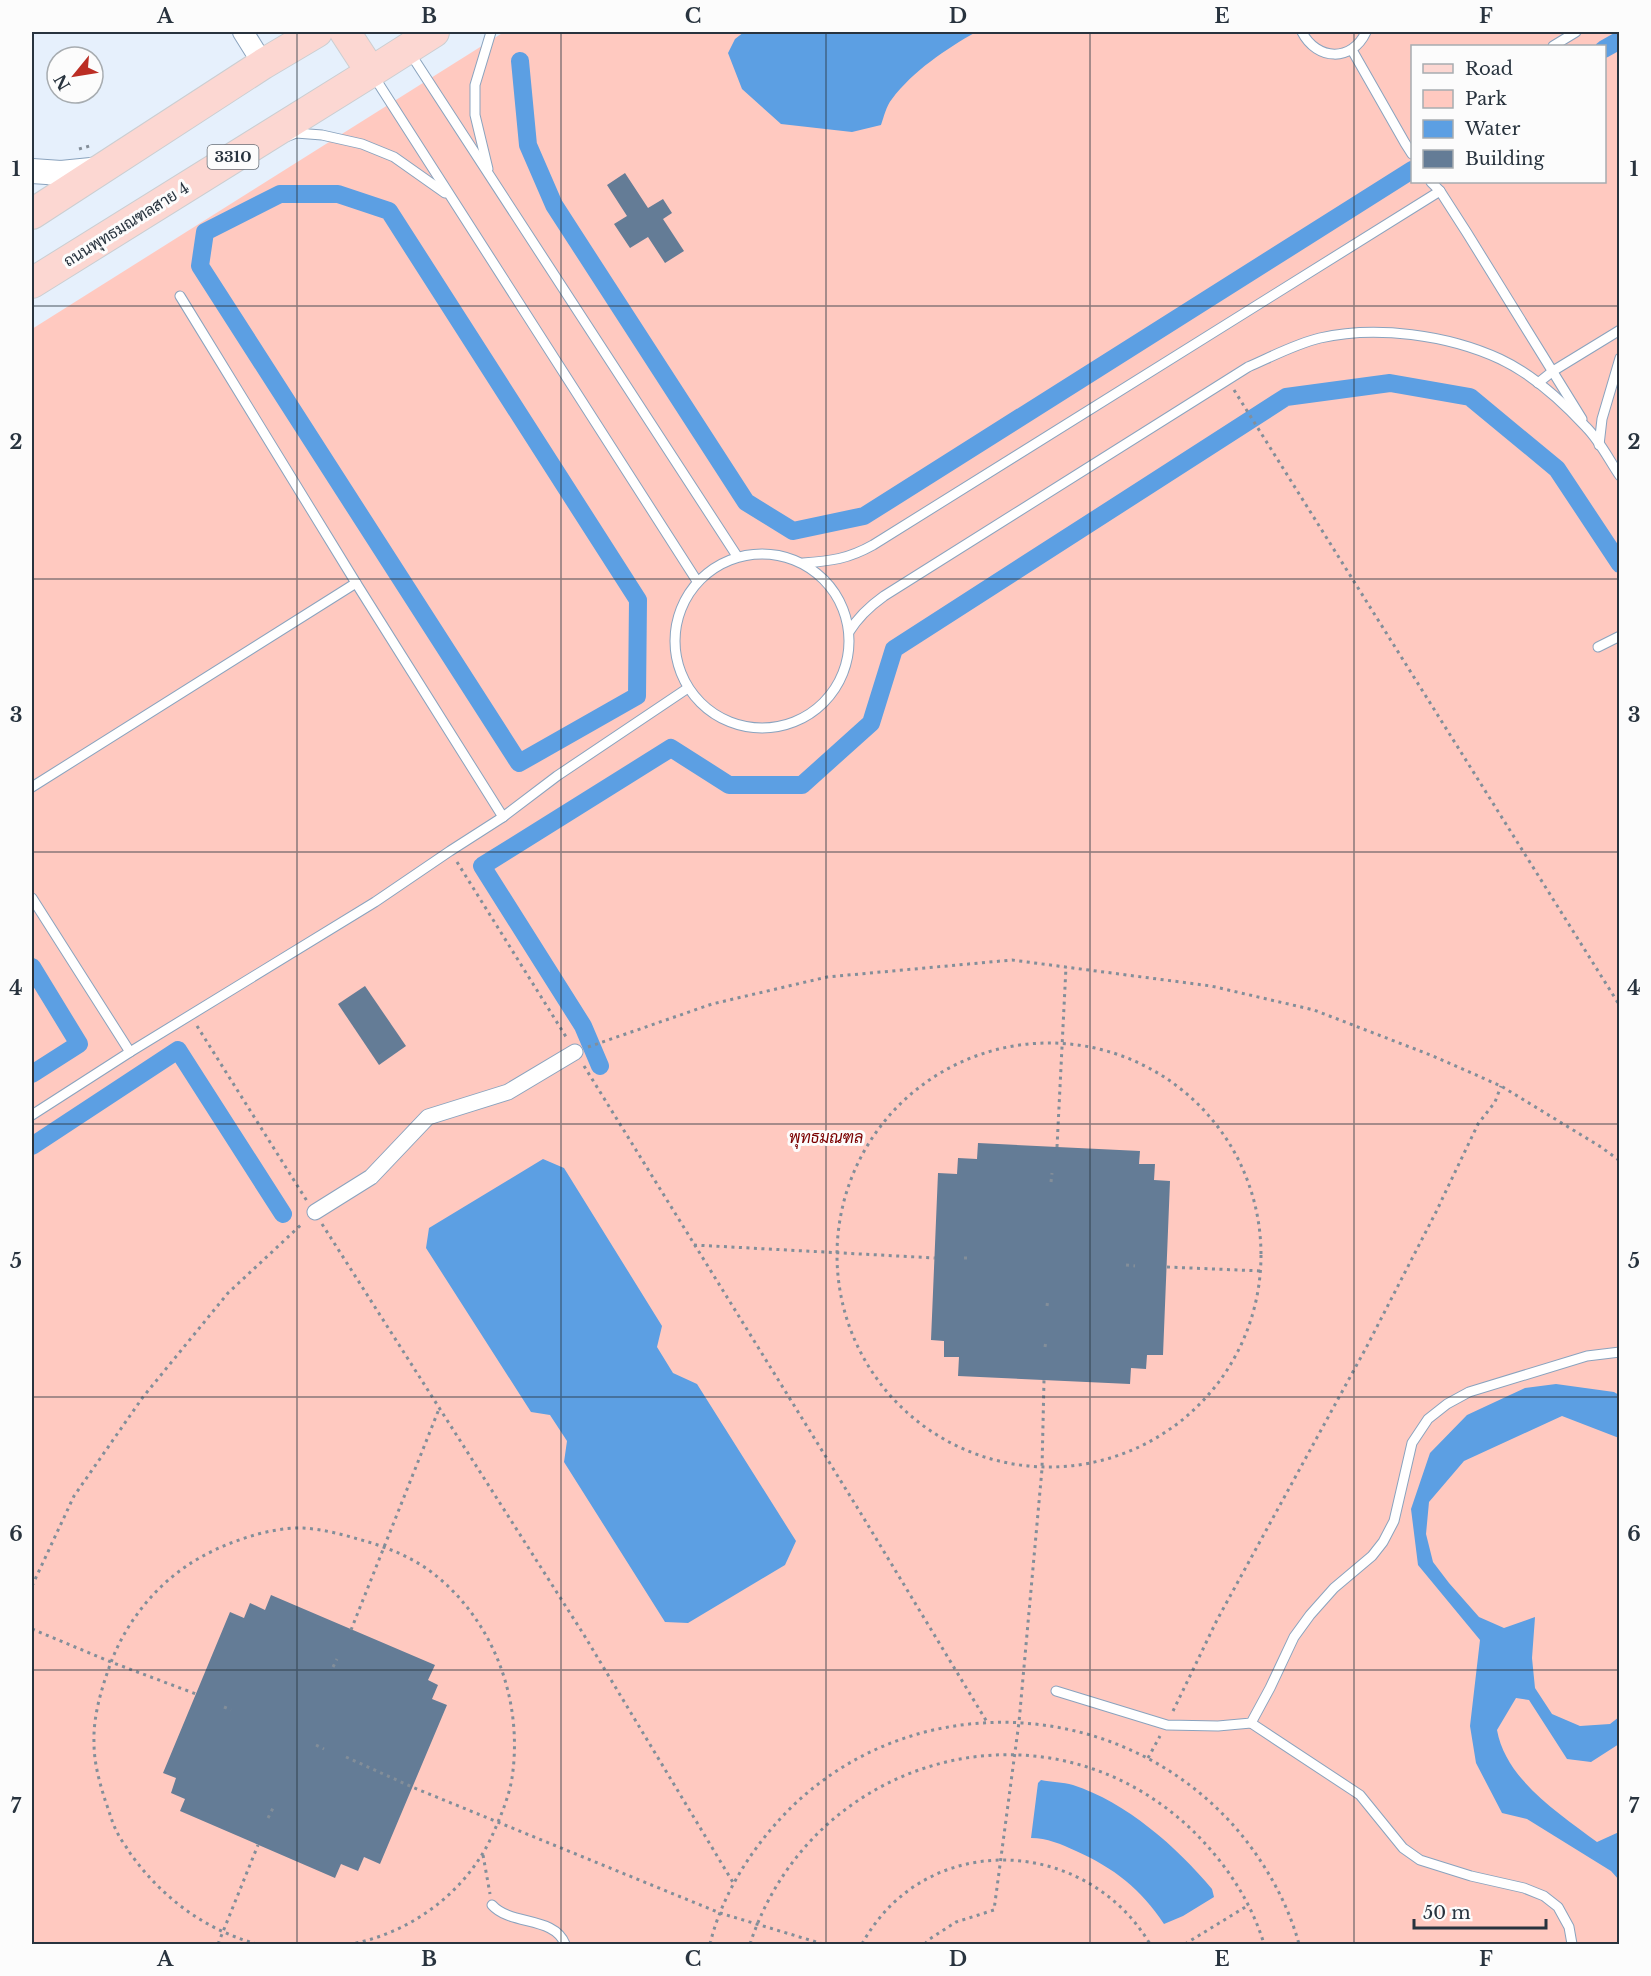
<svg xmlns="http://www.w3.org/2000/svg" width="1651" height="1976" viewBox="0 0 1651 1976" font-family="'Libre Baskerville',Sarabun,serif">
	<rect width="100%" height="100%" fill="#e6f0fc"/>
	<path fill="#ffc9c0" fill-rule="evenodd" d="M504,32H1619V1944H32V329ZM1412,46H1604V182H1412Z"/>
	<g fill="#5c9fe3">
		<path d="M744,32H976C946,49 913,71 892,99C886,106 884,117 881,125L852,132L781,124L742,89L728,53L735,39Z"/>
		<polygon points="543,1159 564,1168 662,1326 657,1347 673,1373 697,1384 796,1541 785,1565 688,1623 665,1622 564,1462 567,1441 550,1415 531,1412 426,1248 429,1228"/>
		<path d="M1556,1384L1614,1392L1619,1395V1438L1562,1416L1464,1461L1429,1502L1426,1534L1433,1562L1449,1583L1479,1617L1504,1628L1535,1617L1532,1658L1535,1688L1552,1714L1580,1726L1610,1724L1619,1717V1744L1591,1762L1567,1759L1529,1700L1516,1698L1497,1730C1506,1780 1559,1813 1597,1842L1619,1832V1880L1611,1871L1527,1819L1502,1813L1476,1763L1470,1726L1480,1640L1418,1565L1411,1509L1430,1453L1467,1415L1525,1388Z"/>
		<path d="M1041,1780C1051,1782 1063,1782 1073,1785C1126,1802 1177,1847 1212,1889L1214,1897L1183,1916L1164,1924C1141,1889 1114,1868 1076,1851C1061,1844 1047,1838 1031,1838L1038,1783Z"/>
	</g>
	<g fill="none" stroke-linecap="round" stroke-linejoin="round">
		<g stroke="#5c9fe3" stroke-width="18">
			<polyline points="1604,49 1620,40"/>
			<polyline points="520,61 528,145 554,205 746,502 793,531 864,516 1412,170"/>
			<polygon points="280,194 338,194 389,211 638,600 637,696 519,763 200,266 205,232"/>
			<polyline points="32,967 79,1044 32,1074"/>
			<polyline points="600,1066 583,1026 482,866 671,748 729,785 802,785 871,723 894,649 1286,397 1390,383 1470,397 1557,469 1620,564"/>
			<polyline points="32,1146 178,1050 283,1214"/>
		</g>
	</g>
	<g fill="#647c96">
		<polygon points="625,173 648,208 663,199 672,213 663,219 684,251 665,263 648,237 630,248 614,224 627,216 607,185"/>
		<polygon points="365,986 406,1046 379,1065 338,1004"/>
		<polygon points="978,1143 1140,1151 1139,1164 1155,1164 1154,1180 1170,1181 1163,1355 1147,1355 1146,1369 1131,1368 1130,1384 958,1376 959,1357 944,1357 944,1341 931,1340 938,1173 957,1174 958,1158 977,1159"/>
		<polygon points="271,1595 435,1665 428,1680 438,1685 432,1699 447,1705 380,1864 364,1857 358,1871 341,1864 335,1878 180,1811 185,1799 171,1793 176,1778 163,1773 230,1612 244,1618 250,1603 265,1610"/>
	</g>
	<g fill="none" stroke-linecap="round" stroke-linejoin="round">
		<defs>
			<g id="service">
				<path d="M1302,32C1317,61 1352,62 1366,32"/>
				<polyline points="1553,46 1576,32"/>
				<polyline points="1352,50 1405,143 1412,154"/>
				<polyline points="410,53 737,556"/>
				<polyline points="373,75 697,581"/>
				<polyline points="288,136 296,133 322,135 362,144 394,157 445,193"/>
				<polyline points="488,169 475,115 475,85 491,32"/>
				<polyline points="1431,182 1440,191 1467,233 1582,419"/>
				<polyline points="180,296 356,583 503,817"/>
				<polyline points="1538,383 1553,371 1620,330"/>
				<polyline points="1599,445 1602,419 1620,358"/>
				<circle cx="762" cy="641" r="87"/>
				<path d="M803,563C831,561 848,559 873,545L1440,191"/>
				<path d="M849,632C858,617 870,606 884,596L1248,367C1271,357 1295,344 1320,338C1376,325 1448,335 1500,359C1532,374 1562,401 1586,427C1600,441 1609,460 1620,476"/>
				<polyline points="1598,647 1620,636"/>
				<polyline points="32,787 356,583"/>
				<polyline points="32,898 130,1052 32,1115"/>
				<polyline points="130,1052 375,902 450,851 503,817 557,776 688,688"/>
				<polyline points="1056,1691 1167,1725 1218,1726 1251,1723 1270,1688 1294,1637 1310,1615 1334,1588 1372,1556 1383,1542 1394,1521 1412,1443 1428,1419 1447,1404 1469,1392 1587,1356 1620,1352"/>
				<polyline points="1251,1723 1360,1795 1403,1848 1420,1860 1471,1876 1524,1888 1544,1896 1558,1907 1569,1927 1572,1944"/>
				<path d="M492,1905C511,1926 554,1916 565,1944"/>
			</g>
			<polyline id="pedestrian" points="315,1212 371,1177 428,1117 508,1092 575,1052"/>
			<polyline id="minor" points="243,32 263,64"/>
			<polyline id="tertiary" points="32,171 61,173 101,169"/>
			<g id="primary">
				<polyline points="345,32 371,72"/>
				<polyline points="32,214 263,64 317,32"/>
				<polyline points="32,283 371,72 434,32"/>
			</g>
		</defs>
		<use href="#service" stroke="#8aa3be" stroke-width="11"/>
		<use href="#pedestrian" stroke="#8aa3be" stroke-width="17"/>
		<use href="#minor" stroke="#8aa3be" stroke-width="22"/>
		<use href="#tertiary" stroke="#8aa3be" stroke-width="26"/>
		<use href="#primary" stroke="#cbced1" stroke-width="32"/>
		<g stroke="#838e99" stroke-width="3" stroke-dasharray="3 4.5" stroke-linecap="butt">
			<polyline points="79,149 93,145"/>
			<polyline points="1234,390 1620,1006"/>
			<polyline points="457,862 568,1040"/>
			<polyline points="197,1026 307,1201"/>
			<circle cx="1049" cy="1255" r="212"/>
			<polyline points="588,1047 712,1004 827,977 1012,960 1211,986 1314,1010 1433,1056 1501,1086 1601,1147 1620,1161"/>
			<polyline points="584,1066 860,1512 987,1722"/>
			<polyline points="1057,1147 1066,967"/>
			<polyline points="1051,1182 1052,1173"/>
			<polyline points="322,1224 584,1635 734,1884"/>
			<polyline points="694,1245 935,1258"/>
			<polyline points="964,1258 971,1258"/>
			<polyline points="1126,1265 1135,1266"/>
			<polyline points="1167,1267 1262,1271"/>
			<polyline points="1047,1306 1048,1299"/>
			<polyline points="1045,1347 1046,1341"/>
			<polyline points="32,1586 74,1496 143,1397 228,1293 303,1223"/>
			<polyline points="32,1629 111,1662 196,1694"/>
			<polyline points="351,1630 439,1409"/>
			<polyline points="333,1667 337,1659"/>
			<polyline points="224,1707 231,1710"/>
			<polyline points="1173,1711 1217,1620 1366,1348 1436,1212 1478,1124 1495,1102 1501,1086"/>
			<polyline points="316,1745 324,1749"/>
			<polyline points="346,1757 412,1787 720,1913 823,1944"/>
			<polyline points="1148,1758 1160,1736"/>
			<polyline points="268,1818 273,1808"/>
			<polyline points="483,1855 490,1894"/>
			<polyline points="218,1944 258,1845"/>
			<path d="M257,1944C205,1930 161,1897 130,1853C126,1846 120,1839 117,1832C112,1823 110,1813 106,1803C100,1784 94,1764 94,1743C93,1717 101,1690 110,1665C124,1626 152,1589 188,1565C218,1545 266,1527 303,1528C321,1529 341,1534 358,1539C387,1547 416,1558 440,1579C497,1628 523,1705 512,1778C509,1797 500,1818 492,1836C466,1892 411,1933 351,1944"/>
			<path d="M710,1944C721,1898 748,1854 780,1819C905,1683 1123,1693 1240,1833C1267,1866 1288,1904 1299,1944"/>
			<path d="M750,1944C812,1755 1046,1690 1192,1830C1225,1862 1251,1901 1264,1944"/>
			<path d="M862,1944C925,1829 1085,1835 1150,1944"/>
			<polyline points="925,1944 928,1940 956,1922 994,1910 1019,1722 1042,1469 1044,1380"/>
			<polyline points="1185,1944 1247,1906"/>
		</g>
		<use href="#service" stroke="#fff" stroke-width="9"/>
		<use href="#pedestrian" stroke="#fff" stroke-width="15"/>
		<use href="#minor" stroke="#fff" stroke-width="20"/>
		<use href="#tertiary" stroke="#fff" stroke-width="24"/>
		<use href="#primary" stroke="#fcd7d2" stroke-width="30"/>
	</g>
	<path fill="none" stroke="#28333e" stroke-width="1.5" stroke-opacity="0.55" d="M297,32V1944M561,32V1944M826,32V1944M1090,32V1944M1354,32V1944M32,306H1620M32,579H1620M32,852H1620M32,1124H1620M32,1397H1620M32,1670H1620"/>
	<g text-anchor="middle" stroke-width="6" stroke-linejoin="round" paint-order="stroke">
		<rect fill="#fcfcfc" stroke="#686f77" stroke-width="1.5" x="207.5" y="145" width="51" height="24" rx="4.5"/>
		<g font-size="15" font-weight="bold" fill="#28333e">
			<text x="233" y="162">3310</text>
		</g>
		<g font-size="16" fill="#28333e" stroke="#fcfcfc">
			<text transform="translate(126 224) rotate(-32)" y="6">ถนนพุทธมณฑลสาย 4</text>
		</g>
		<g font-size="16" font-style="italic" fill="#7b0000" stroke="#fcfcfc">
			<text x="826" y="1143">พุทธมณฑล</text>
		</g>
	</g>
	<rect width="1651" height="1976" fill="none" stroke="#fcfcfc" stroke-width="66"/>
	<rect x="1411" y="45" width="195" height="138" fill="#fcfcfc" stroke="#a7acb0" stroke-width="1.5"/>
	<rect x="1423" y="64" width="30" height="9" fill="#fcd7d2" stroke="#a7acb0" stroke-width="1.5"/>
	<text x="1465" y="75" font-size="18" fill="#28333e">Road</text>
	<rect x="1423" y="90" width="30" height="18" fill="#ffc9c0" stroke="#a7acb0" stroke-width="1.5"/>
	<text x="1465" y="105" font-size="18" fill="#28333e">Park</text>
	<rect x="1423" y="120" width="30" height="18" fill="#5c9fe3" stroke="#a7acb0" stroke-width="1.5"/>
	<text x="1465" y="135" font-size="18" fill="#28333e">Water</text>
	<rect x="1423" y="150" width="30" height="18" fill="#647c96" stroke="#a7acb0" stroke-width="1.5"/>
	<text x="1465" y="165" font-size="18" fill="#28333e">Building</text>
	<g transform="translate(75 75) rotate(240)"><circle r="28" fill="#fcfcfc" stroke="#a7acb0" stroke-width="1.5"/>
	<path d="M0-4.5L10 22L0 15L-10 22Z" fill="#bb2d24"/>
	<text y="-9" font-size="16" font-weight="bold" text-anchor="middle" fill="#28333e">N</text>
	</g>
	<path d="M1414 1919v9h132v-9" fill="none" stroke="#28333e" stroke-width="3"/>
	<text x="1423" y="1919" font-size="18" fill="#28333e" stroke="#fcfcfc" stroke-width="4.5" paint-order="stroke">50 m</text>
	<rect x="33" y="33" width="1585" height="1910" fill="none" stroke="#28333e" stroke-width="2"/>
	<g font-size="20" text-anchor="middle" font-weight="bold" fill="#28333e">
		<text x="165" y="23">A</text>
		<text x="429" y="23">B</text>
		<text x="693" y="23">C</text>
		<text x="958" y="23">D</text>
		<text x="1222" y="23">E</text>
		<text x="1486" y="23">F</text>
		<text x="16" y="176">1</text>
		<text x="1634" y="176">1</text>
		<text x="16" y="449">2</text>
		<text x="1634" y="449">2</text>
		<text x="16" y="722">3</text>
		<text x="1634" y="722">3</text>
		<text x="16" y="995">4</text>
		<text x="1634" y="995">4</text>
		<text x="16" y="1268">5</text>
		<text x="1634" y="1268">5</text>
		<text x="16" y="1541">6</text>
		<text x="1634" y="1541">6</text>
		<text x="16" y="1813">7</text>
		<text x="1634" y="1813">7</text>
		<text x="165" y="1966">A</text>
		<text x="429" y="1966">B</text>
		<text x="693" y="1966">C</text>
		<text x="958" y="1966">D</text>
		<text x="1222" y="1966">E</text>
		<text x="1486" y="1966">F</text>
	</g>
</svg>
